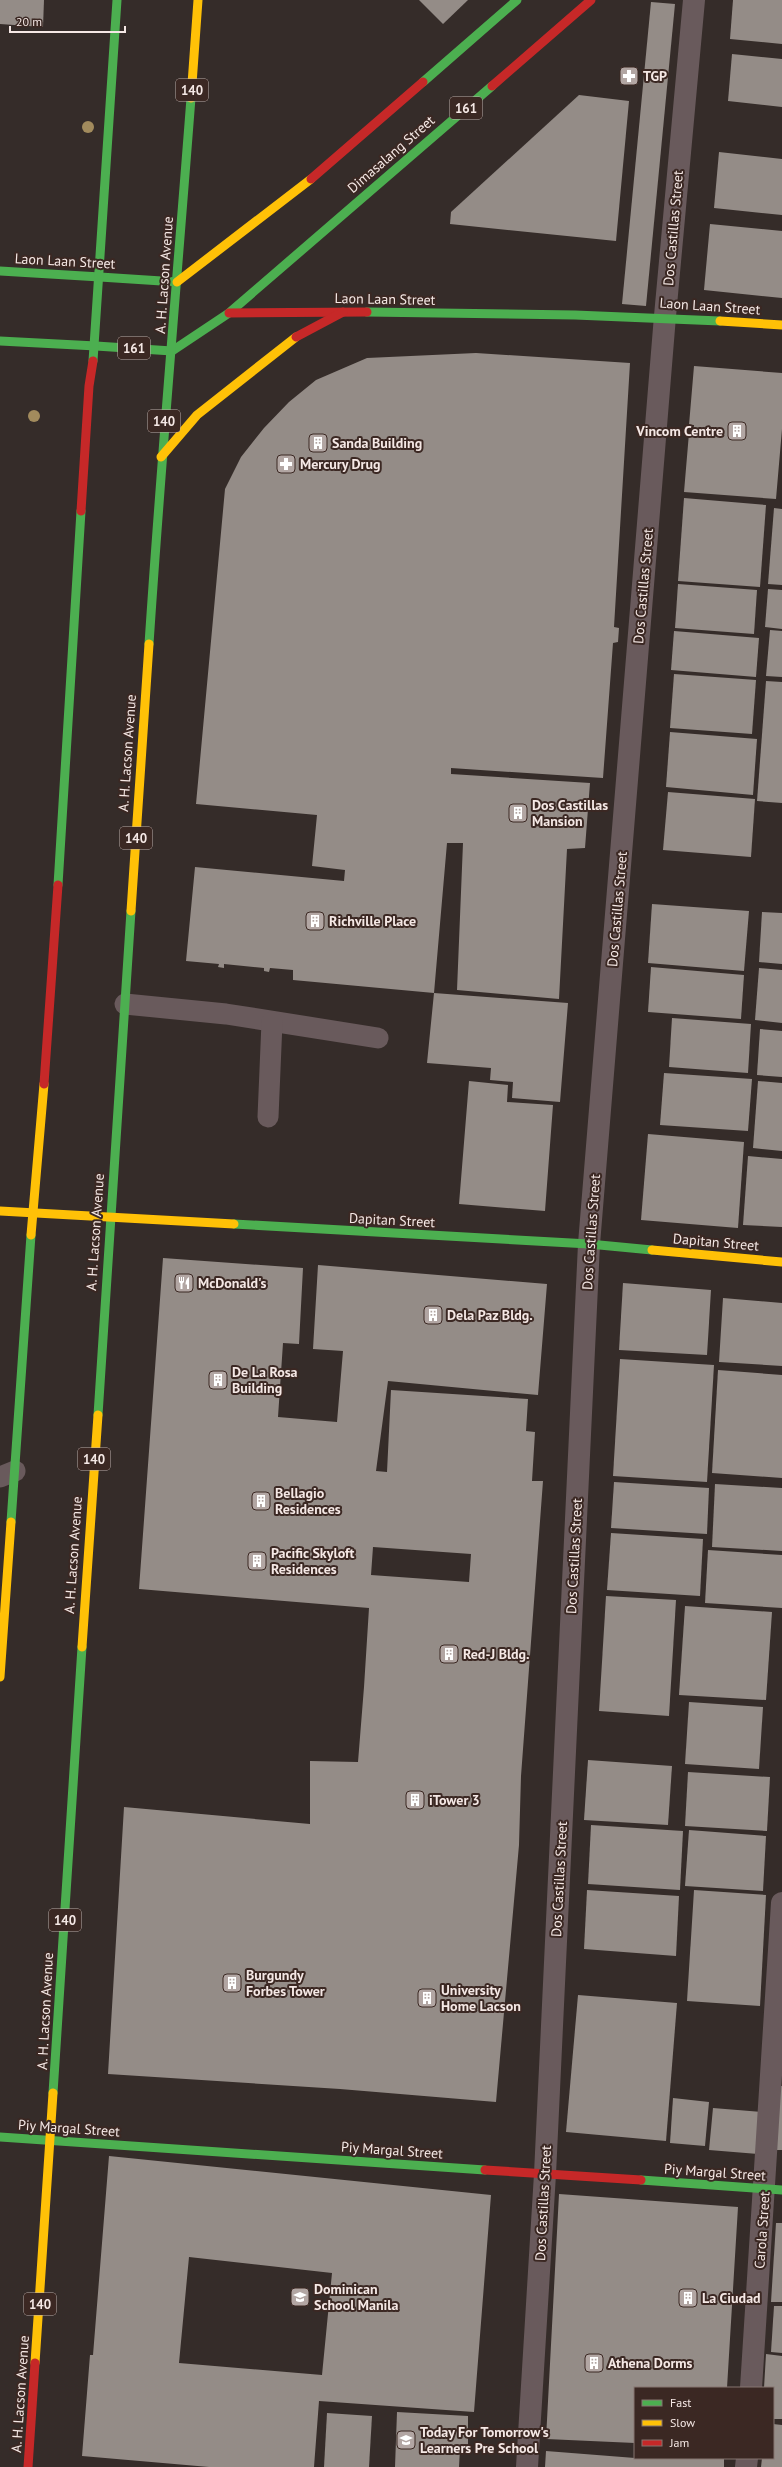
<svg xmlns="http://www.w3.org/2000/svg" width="782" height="2467" viewBox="0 0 782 2467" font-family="'PT Sans',sans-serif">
	<rect width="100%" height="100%" fill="#352c29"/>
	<g fill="#948c87" fill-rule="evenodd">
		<polygon points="0,0 44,0 43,27 0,24"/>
		<polygon points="419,0 468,0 443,24"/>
		<polygon points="733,0 782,0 782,44 730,39"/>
		<polygon points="651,2 675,4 646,306 622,304"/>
		<polygon points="732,54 782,59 782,107 728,101"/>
		<polygon points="579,95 629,101 616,241 450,224 451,212"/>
		<polygon points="719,152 782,159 782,215 714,208"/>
		<polygon points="710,224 782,231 782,298 704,290"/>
		<polygon points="476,353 630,363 614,627 619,628 618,642 613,643 603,778 451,768 451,774 590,783 585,848 567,849 559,999 457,990 463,843 447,843 434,993 293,980 293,970 270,968 269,972 264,971 264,968 224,964 224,968 218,967 219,964 186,961 195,867 344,881 345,870 312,866 317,815 196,804 225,489 241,457 264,428 289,402 316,380 367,358"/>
		<polygon points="694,366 782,373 782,429 776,499 684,492 689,433 693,434 694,425 689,425"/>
		<polygon points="684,498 766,505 760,587 678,581"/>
		<polygon points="774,508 782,509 782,585 768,584"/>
		<polygon points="678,584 757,590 754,634 675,628"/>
		<polygon points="768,589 782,590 782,629 765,627"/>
		<polygon points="770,630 782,631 782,677 766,676"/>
		<polygon points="674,631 759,638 756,677 671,670"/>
		<polygon points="674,674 756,680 752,734 670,728"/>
		<polygon points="766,681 782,682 782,803 757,801"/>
		<polygon points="670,732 757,739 753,795 666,787"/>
		<polygon points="668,792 755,799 751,857 663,850"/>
		<polygon points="652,904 749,911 744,971 648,963"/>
		<polygon points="762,912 782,913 782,964 759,962"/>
		<polygon points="651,967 744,975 741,1019 648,1012"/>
		<polygon points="759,968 782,970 782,1023 755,1020"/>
		<polygon points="434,993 568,1003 560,1102 512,1098 513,1082 490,1080 491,1068 427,1063"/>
		<polygon points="672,1018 751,1024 748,1073 669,1067"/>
		<polygon points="760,1029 782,1031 782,1077 757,1075"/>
		<polygon points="664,1073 752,1079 748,1131 660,1125"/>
		<polygon points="469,1081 508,1085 507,1102 553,1105 545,1211 459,1204"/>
		<polygon points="758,1081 782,1083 782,1151 753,1148"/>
		<polygon points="648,1134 744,1142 738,1228 641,1220"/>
		<polygon points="748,1156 782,1159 782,1227 743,1225"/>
		<path d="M163,1258L303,1268L299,1344L283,1343L278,1417L337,1422L343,1351L313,1349L318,1265L547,1284L538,1395L388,1381L376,1471L387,1472L391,1390L528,1399L526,1431L535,1432L532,1481H543L521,1776L519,1845L496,2102L340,2089L108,2074L124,1807L310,1824V1761L358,1762L364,1687L369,1608L139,1589ZM373,1547L471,1554L469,1582L371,1575Z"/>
		<polygon points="623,1283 711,1290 707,1355 619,1350"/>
		<polygon points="723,1298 782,1303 782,1366 719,1362"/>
		<polygon points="620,1359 714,1365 707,1482 613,1476"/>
		<polygon points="718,1370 782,1375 782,1478 712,1473"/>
		<polygon points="614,1482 709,1488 707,1534 611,1528"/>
		<polygon points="715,1484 782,1488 782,1551 712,1547"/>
		<polygon points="611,1533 703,1539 700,1596 607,1590"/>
		<polygon points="708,1550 782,1555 782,1608 705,1603"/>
		<polygon points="606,1596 676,1600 669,1716 599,1711"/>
		<polygon points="685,1606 772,1612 766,1700 679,1695"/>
		<polygon points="689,1702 763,1707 759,1769 685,1764"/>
		<polygon points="588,1760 672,1766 668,1825 584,1820"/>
		<polygon points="688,1772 770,1777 767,1831 685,1826"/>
		<polygon points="591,1825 683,1831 680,1890 588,1884"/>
		<polygon points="689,1830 766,1836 763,1891 685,1886"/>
		<polygon points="587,1890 679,1896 676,1956 584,1949"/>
		<polygon points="694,1890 766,1895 760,2006 687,2001"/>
		<polygon points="578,1995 677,2003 666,2141 566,2132"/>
		<polygon points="778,2086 782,2086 782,2150 774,2150"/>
		<polygon points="673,2098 709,2102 705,2146 670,2143"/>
		<polygon points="713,2108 762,2112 758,2154 709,2150"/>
		<path d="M109,2156L491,2195L474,2412L319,2401L314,2467H209L82,2456L90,2355H93ZM189,2257L332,2273L322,2375L179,2363Z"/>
		<polygon points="559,2194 738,2207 727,2388 635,2388 635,2443 546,2439"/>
		<polygon points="776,2223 782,2223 782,2302 771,2302"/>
		<polygon points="774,2306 782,2306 782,2353 771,2352"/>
		<polygon points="766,2354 782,2356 782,2419 773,2419 773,2388 764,2388"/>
		<polygon points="397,2412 468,2416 468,2448 460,2448 459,2467 395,2467"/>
		<polygon points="327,2413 372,2416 369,2467 324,2467"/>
		<polygon points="773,2424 782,2425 782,2467 761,2467 762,2458 773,2458"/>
		<polygon points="546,2451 635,2458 724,2458 724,2467 545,2467"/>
	</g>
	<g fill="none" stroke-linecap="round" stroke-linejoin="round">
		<g stroke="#695a5c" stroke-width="21">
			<polyline points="125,1004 226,1014 378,1038"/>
			<polyline points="268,1117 272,1022"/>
			<polyline points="0,1477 15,1471"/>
		</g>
		<g stroke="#695a5c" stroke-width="22">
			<polyline points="751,2388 782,1903"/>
			<polyline points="527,2467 545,2174 589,1244 665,316 694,0"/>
			<polyline points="746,2467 747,2458"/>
		</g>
		<g stroke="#4caf50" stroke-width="9">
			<polyline points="423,82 517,0"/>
			<polyline points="0,271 100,277"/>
			<polyline points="100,277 177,282"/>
			<polyline points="367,312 575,315 720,321"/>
			<polyline points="0,341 96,346"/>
			<polyline points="96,346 172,351 229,313 492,86"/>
			<polyline points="93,361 117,0"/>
			<path d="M149,644C161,462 177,280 191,98"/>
			<polyline points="58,885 81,511"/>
			<polyline points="234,1224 589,1244 652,1250"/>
			<polyline points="98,1415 131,911"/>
			<polyline points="11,1522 31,1235"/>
			<polyline points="53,2093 82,1647"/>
			<polyline points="0,2137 485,2170"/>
			<polyline points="641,2180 782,2190"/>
		</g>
		<g stroke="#ffc107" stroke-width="9">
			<polyline points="191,98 198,0"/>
			<polyline points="177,282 311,179"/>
			<polyline points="720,321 782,325"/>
			<polyline points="161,457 197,415 296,337"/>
			<polyline points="131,911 149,644"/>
			<polyline points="0,1211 234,1224"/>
			<polyline points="31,1235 44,1084"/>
			<polyline points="652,1250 782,1262"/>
			<polyline points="82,1647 98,1415"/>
			<polyline points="0,1677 11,1522"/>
			<polyline points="35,2363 53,2093"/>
		</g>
		<g stroke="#c62828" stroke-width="9">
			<polyline points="492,86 591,0"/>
			<polyline points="311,179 423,82"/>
			<polyline points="229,313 367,312"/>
			<polyline points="296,337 343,312"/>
			<polyline points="81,511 89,386 93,361"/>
			<polyline points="44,1084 58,885"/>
			<polyline points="485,2170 641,2180"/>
			<polyline points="28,2467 35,2363"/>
		</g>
	</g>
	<g fill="#a28b5d">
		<circle cx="88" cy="127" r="6"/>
		<circle cx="34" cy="416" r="6"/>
	</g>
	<defs>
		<symbol id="pharmacy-square" viewBox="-11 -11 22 22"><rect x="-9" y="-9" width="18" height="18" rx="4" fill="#b2a6a3" stroke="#3b2823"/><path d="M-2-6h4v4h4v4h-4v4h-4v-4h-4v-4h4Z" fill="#fff"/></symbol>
		<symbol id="building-square" viewBox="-11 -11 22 22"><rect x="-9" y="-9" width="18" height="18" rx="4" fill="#b2a6a3" stroke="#3b2823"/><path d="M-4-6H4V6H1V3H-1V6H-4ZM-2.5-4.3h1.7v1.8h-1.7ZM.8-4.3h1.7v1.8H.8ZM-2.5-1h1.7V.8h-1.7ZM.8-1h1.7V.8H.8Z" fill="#fff"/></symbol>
		<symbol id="restaurant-square" viewBox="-11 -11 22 22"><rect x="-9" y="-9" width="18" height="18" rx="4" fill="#b2a6a3" stroke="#3b2823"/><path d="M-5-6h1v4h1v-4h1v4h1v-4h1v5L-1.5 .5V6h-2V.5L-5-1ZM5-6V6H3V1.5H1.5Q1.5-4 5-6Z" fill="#fff"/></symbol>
		<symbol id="school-square" viewBox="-11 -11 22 22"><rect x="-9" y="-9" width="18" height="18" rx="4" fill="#b2a6a3" stroke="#3b2823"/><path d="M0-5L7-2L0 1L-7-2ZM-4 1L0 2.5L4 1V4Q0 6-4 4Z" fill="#fff"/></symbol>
	</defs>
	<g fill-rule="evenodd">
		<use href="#pharmacy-square" x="618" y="65" width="22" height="22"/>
		<use href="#building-square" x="726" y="420" width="22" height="22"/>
		<use href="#building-square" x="307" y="432" width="22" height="22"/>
		<use href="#pharmacy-square" x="275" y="453" width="22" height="22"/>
		<use href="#building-square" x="507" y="802" width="22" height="22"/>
		<use href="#building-square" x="304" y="910" width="22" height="22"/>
		<use href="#restaurant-square" x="173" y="1272" width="22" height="22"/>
		<use href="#building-square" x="422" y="1304" width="22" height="22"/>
		<use href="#building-square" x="207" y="1369" width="22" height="22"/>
		<use href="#building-square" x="250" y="1490" width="22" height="22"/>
		<use href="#building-square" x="246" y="1550" width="22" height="22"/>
		<use href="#building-square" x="438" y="1643" width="22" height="22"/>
		<use href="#building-square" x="404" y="1789" width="22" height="22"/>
		<use href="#building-square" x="221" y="1972" width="22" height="22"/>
		<use href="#building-square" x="416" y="1987" width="22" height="22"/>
		<use href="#school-square" x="289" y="2286" width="22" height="22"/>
		<use href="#building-square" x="677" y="2287" width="22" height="22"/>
		<use href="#building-square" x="583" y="2352" width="22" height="22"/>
		<use href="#school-square" x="395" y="2429" width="22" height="22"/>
	</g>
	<g text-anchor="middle" stroke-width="4" stroke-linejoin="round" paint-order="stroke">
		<g fill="#3b2823" stroke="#bdaeab" stroke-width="1">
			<rect x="176" y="79" width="32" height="22" rx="3"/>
			<rect x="450" y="97" width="32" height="22" rx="3"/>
			<rect x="118" y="337" width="32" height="22" rx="3"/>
			<rect x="148" y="410" width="32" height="22" rx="3"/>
			<rect x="120" y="827" width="32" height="22" rx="3"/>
			<rect x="78" y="1448" width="32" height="22" rx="3"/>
			<rect x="49" y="1909" width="32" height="22" rx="3"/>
			<rect x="24" y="2293" width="32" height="22" rx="3"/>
		</g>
		<g font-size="13" font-weight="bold" fill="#f5e8e5">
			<text x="192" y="95">140</text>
			<text x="466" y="113">161</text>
			<text x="134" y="353">161</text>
			<text x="164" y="426">140</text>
			<text x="136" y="843">140</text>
			<text x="94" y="1464">140</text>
			<text x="65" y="1925">140</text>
			<text x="40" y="2309">140</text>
		</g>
		<g font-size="14" font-weight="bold" fill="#f5e8e5" stroke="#3b2823" text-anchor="start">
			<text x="643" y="81">TGP</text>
			<text x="723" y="436" text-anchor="end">Vincom Centre</text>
			<text x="332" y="448">Sanda Building</text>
			<text x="300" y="469">Mercury Drug</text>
			<text x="532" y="810">Dos Castillas<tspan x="532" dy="16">Mansion</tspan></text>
			<text x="329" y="926">Richville Place</text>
			<text x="198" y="1288">McDonald's</text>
			<text x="447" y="1320">Dela Paz Bldg.</text>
			<text x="232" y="1377">De La Rosa<tspan x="232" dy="16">Building</tspan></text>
			<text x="275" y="1498">Bellagio<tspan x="275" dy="16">Residences</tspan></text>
			<text x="271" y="1558">Pacific Skyloft<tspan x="271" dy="16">Residences</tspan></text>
			<text x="463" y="1659">Red-J Bldg.</text>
			<text x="429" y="1805">iTower 3</text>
			<text x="246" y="1980">Burgundy<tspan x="246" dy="16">Forbes Tower</tspan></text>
			<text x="441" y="1995">University<tspan x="441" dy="16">Home Lacson</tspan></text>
			<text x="314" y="2294">Dominican<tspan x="314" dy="16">School Manila</tspan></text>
			<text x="702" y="2303">La Ciudad</text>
			<text x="608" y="2368">Athena Dorms</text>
			<text x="420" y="2437">Today For Tomorrow's<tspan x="420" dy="16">Learners Pre School</tspan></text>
		</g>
		<g font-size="14" fill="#f5e8e5" stroke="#3b2823">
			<text transform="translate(391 154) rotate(-41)" y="5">Dimasalang Street</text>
			<text transform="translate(673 228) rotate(-85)" y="5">Dos Castillas Street</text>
			<text transform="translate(65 261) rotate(3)" y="5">Laon Laan Street</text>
			<text transform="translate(164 275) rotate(-86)" y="5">A. H. Lacson Avenue</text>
			<text transform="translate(385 299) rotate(1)" y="5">Laon Laan Street</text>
			<text transform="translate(710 306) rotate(4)" y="5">Laon Laan Street</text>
			<text transform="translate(643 586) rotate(-85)" y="5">Dos Castillas Street</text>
			<text transform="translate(127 753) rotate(-86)" y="5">A. H. Lacson Avenue</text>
			<text transform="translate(617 909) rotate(-85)" y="5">Dos Castillas Street</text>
			<text transform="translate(392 1220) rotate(3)" y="5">Dapitan Street</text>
			<text transform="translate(95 1232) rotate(-86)" y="5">A. H. Lacson Avenue</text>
			<text transform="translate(591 1232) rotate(-86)" y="5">Dos Castillas Street</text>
			<text transform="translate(716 1242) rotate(5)" y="5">Dapitan Street</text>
			<text transform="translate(73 1555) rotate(-86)" y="5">A. H. Lacson Avenue</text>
			<text transform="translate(574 1556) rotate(-87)" y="5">Dos Castillas Street</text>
			<text transform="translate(559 1879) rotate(-87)" y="5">Dos Castillas Street</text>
			<text transform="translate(45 2011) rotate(-87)" y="5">A. H. Lacson Avenue</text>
			<text transform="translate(69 2128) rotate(4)" y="5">Piy Margal Street</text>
			<text transform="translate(392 2150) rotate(4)" y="5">Piy Margal Street</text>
			<text transform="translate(715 2172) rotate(4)" y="5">Piy Margal Street</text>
			<text transform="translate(543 2203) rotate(-87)" y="5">Dos Castillas Street</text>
			<text transform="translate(762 2230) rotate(-86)" y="5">Carola Street</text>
			<text transform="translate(20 2394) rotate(-86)" y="5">A. H. Lacson Avenue</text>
		</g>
	</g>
	<rect x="634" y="2387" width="140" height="72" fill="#3b2823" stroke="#857571"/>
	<rect x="642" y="2400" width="20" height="6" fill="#4caf50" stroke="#857571"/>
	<text x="670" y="2407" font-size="12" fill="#f5e8e5">Fast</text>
	<rect x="642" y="2420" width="20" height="6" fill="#ffc107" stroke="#857571"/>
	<text x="670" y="2427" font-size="12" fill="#f5e8e5">Slow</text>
	<rect x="642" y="2440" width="20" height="6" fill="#c62828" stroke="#857571"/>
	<text x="670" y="2447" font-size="12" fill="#f5e8e5">Jam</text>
	<path d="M10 26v6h115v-6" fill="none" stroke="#f5e8e5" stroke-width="2"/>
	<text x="16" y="26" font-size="12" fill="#f5e8e5" stroke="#3b2823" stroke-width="3" paint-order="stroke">20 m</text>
</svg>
